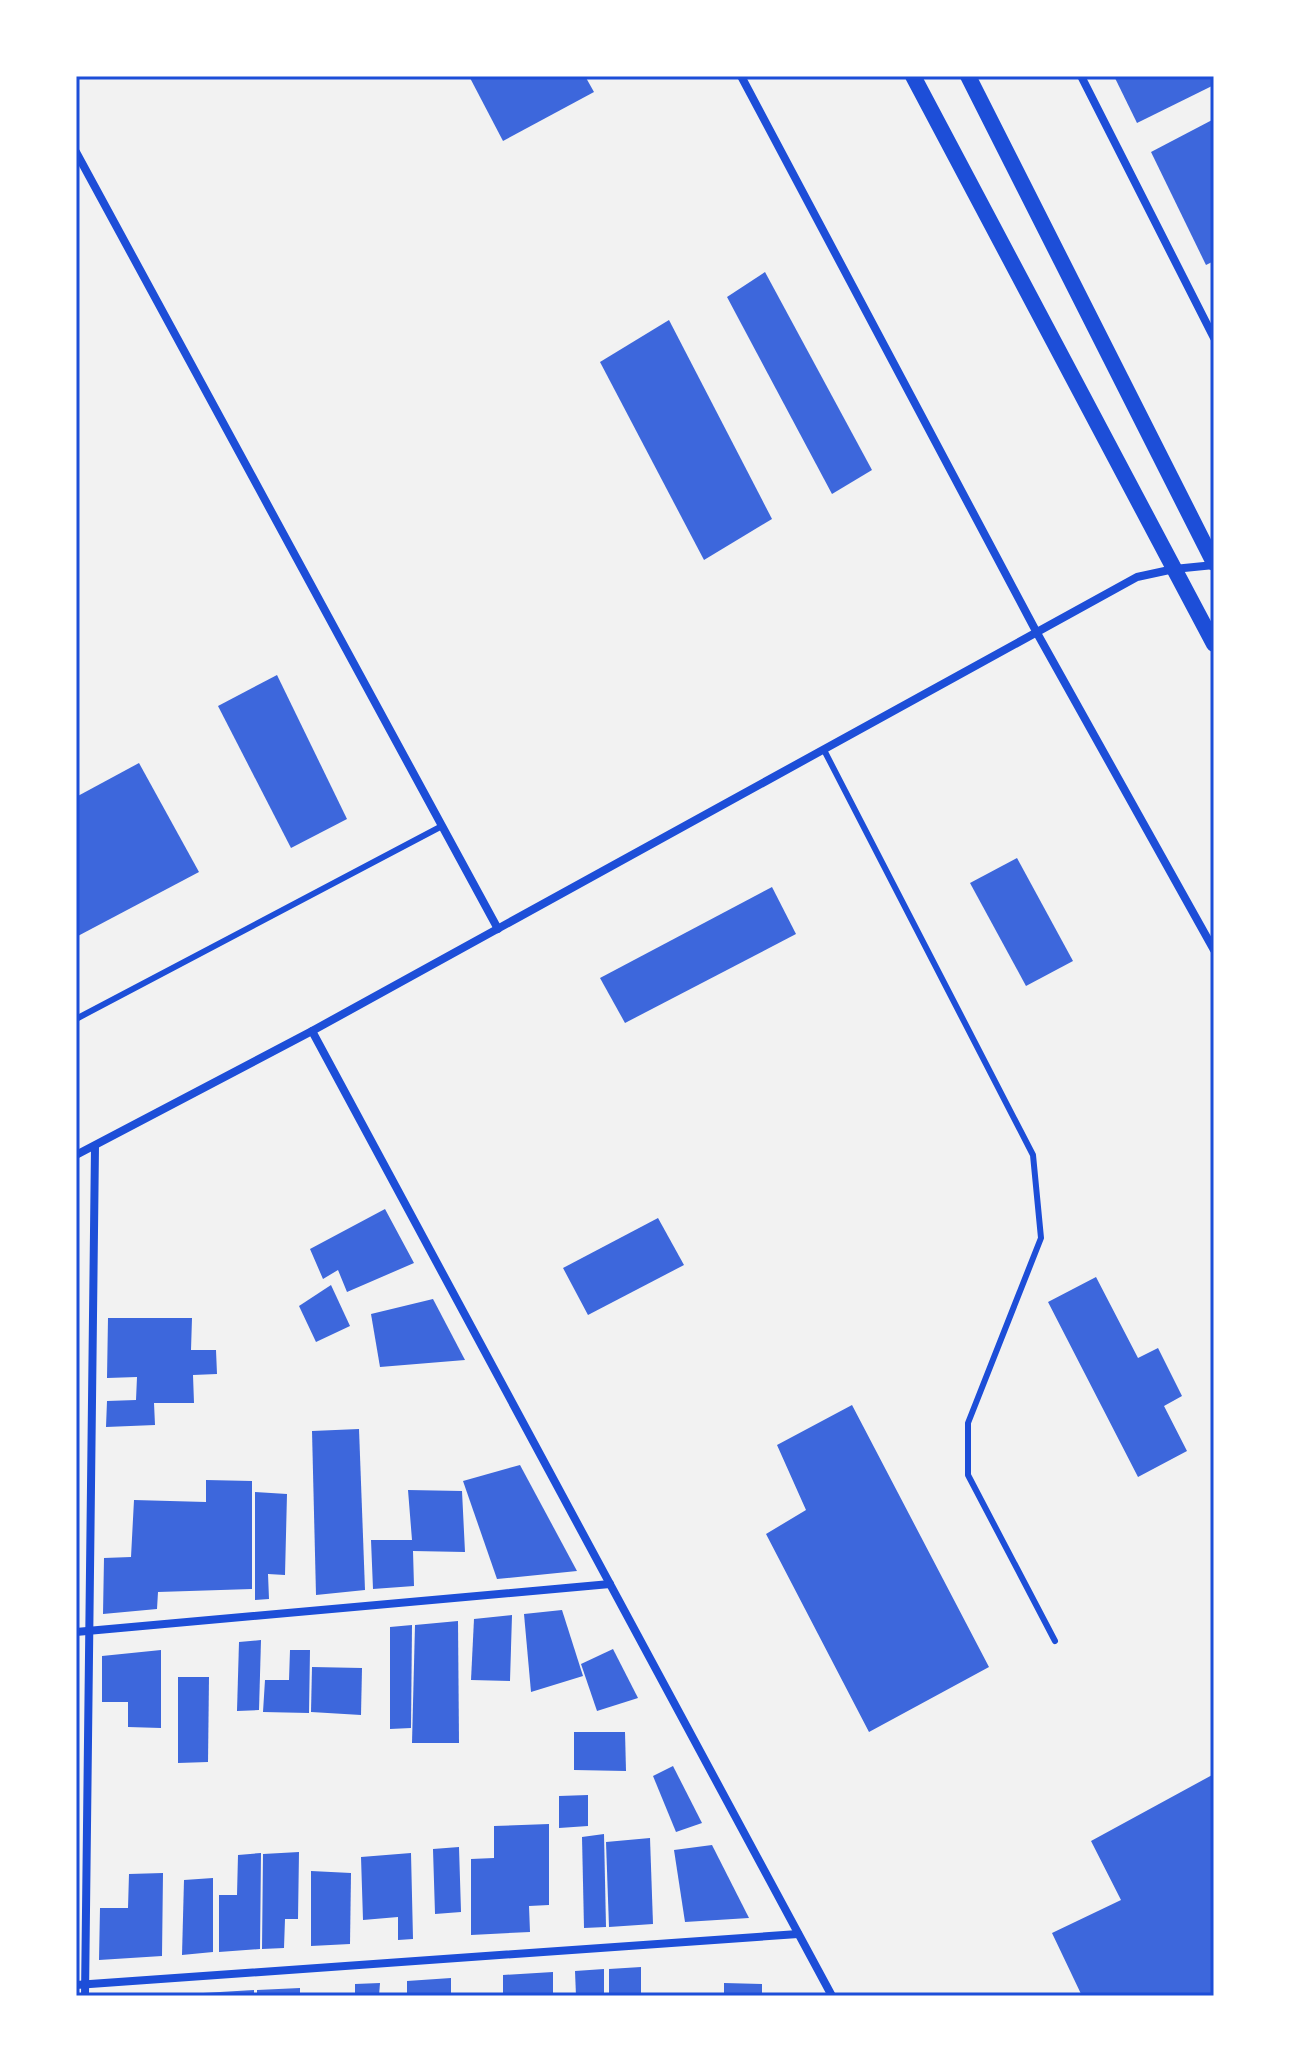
<svg xmlns="http://www.w3.org/2000/svg" width="1290" height="2072" viewBox="0 0 1290 2072" font-family="'Asap Condensed',sans-serif">
	<rect width="100%" height="100%" fill="#f2f2f2"/>
	<g fill="#3d67dc">
		<polygon points="469,76 585,76 594,92 503,141"/>
		<polygon points="1114,76 1214,76 1214,85 1137,123"/>
		<polygon points="1214,119 1214,261 1206,265 1151,152"/>
		<polygon points="765,272 872,470 832,494 727,297"/>
		<polygon points="669,320 772,519 704,560 600,362"/>
		<polygon points="277,675 347,819 291,848 218,706"/>
		<polygon points="139,763 199,872 76,937 76,797"/>
		<polygon points="1017,858 1073,961 1026,986 970,883"/>
		<polygon points="772,887 796,934 625,1023 600,978"/>
		<polygon points="385,1209 414,1263 347,1292 338,1270 323,1279 310,1249"/>
		<polygon points="658,1218 684,1265 588,1315 563,1268"/>
		<polygon points="1096,1277 1138,1358 1158,1348 1182,1396 1164,1406 1187,1451 1138,1477 1048,1302"/>
		<polygon points="331,1285 350,1326 316,1342 299,1306"/>
		<polygon points="433,1299 465,1360 380,1367 371,1314"/>
		<polygon points="108,1318 192,1318 191,1350 216,1350 217,1374 193,1375 194,1403 154,1403 155,1425 106,1427 107,1401 136,1400 137,1377 107,1378"/>
		<polygon points="852,1405 989,1667 869,1732 766,1534 806,1510 777,1445"/>
		<polygon points="359,1429 365,1590 316,1595 312,1431"/>
		<polygon points="520,1465 577,1571 497,1579 463,1481"/>
		<polygon points="206,1480 252,1481 252,1589 158,1592 157,1609 103,1614 104,1558 131,1557 134,1500 206,1502"/>
		<polygon points="408,1490 462,1491 465,1552 413,1551 414,1586 373,1589 371,1540 412,1540"/>
		<polygon points="255,1492 287,1494 285,1575 268,1574 269,1599 255,1600"/>
		<polygon points="562,1610 583,1676 531,1692 524,1614"/>
		<polygon points="512,1615 510,1681 471,1680 474,1619"/>
		<polygon points="458,1621 459,1743 412,1743 415,1625"/>
		<polygon points="412,1625 411,1728 390,1729 390,1627"/>
		<polygon points="261,1640 259,1710 237,1711 239,1642"/>
		<polygon points="613,1649 638,1698 597,1711 581,1664"/>
		<polygon points="161,1650 161,1728 128,1727 128,1702 102,1702 102,1656"/>
		<polygon points="290,1650 310,1650 309,1713 263,1712 265,1680 289,1680"/>
		<polygon points="312,1667 362,1668 361,1715 311,1712"/>
		<polygon points="178,1677 209,1677 208,1762 178,1763"/>
		<polygon points="574,1732 625,1732 626,1771 574,1770"/>
		<polygon points="673,1766 702,1823 676,1832 653,1776"/>
		<polygon points="1214,1774 1214,1996 1082,1996 1052,1933 1121,1900 1091,1841"/>
		<polygon points="588,1795 588,1826 559,1828 559,1796"/>
		<polygon points="549,1824 549,1905 529,1906 530,1932 471,1935 471,1859 494,1858 494,1826"/>
		<polygon points="604,1834 606,1927 584,1928 582,1837"/>
		<polygon points="650,1838 653,1924 609,1927 606,1842"/>
		<polygon points="712,1845 749,1918 685,1922 674,1850"/>
		<polygon points="459,1847 461,1912 435,1914 433,1849"/>
		<polygon points="299,1852 298,1919 285,1919 284,1948 262,1949 263,1854"/>
		<polygon points="261,1853 260,1949 219,1952 219,1895 237,1895 238,1855"/>
		<polygon points="411,1853 413,1939 398,1940 398,1917 363,1920 361,1857"/>
		<polygon points="311,1871 351,1873 350,1944 311,1946"/>
		<polygon points="163,1873 162,1956 99,1960 100,1908 128,1908 129,1874"/>
		<polygon points="213,1878 213,1952 182,1955 184,1880"/>
		<polygon points="641,1967 641,1996 609,1996 609,1969"/>
		<polygon points="604,1969 604,1996 576,1996 575,1971"/>
		<polygon points="553,1972 553,1996 503,1996 503,1975"/>
		<polygon points="451,1978 451,1996 407,1996 407,1981"/>
		<polygon points="380,1983 379,1996 355,1996 355,1984"/>
		<polygon points="724,1983 762,1984 762,1996 724,1996"/>
		<polygon points="300,1988 300,1996 257,1996 257,1990"/>
		<polygon points="254,1990 254,1996 203,1996 203,1993"/>
	</g>
	<g fill="none" stroke-linecap="round" stroke-linejoin="round">
		<g stroke="#1d4ed8" stroke-width="6">
			<polyline points="824,750 1033,1155 1041,1238 968,1423 968,1475 1055,1641"/>
			<polyline points="76,1019 442,826"/>
		</g>
		<g stroke="#1d4ed8" stroke-width="8">
			<polyline points="741,76 1037,633 1214,950"/>
			<polyline points="1081,76 1214,338"/>
			<polyline points="76,152 498,929"/>
			<polyline points="312,1031 832,1996"/>
			<polyline points="76,1155 312,1031 1137,577 1174,569 1214,565"/>
			<polyline points="76,1632 610,1584"/>
			<polyline points="76,1985 798,1934"/>
			<polyline points="85,1996 95,1146"/>
		</g>
		<g stroke="#1d4ed8" stroke-width="16">
			<polyline points="913,76 1214,644"/>
			<polyline points="968,76 1214,563"/>
		</g>
	</g>
	<rect width="1290" height="2072" fill="none" stroke="#ffffff" stroke-width="156"/>
	<rect x="78" y="78" width="1134" height="1916" fill="none" stroke="#1d4ed8" stroke-width="3"/>
</svg>
